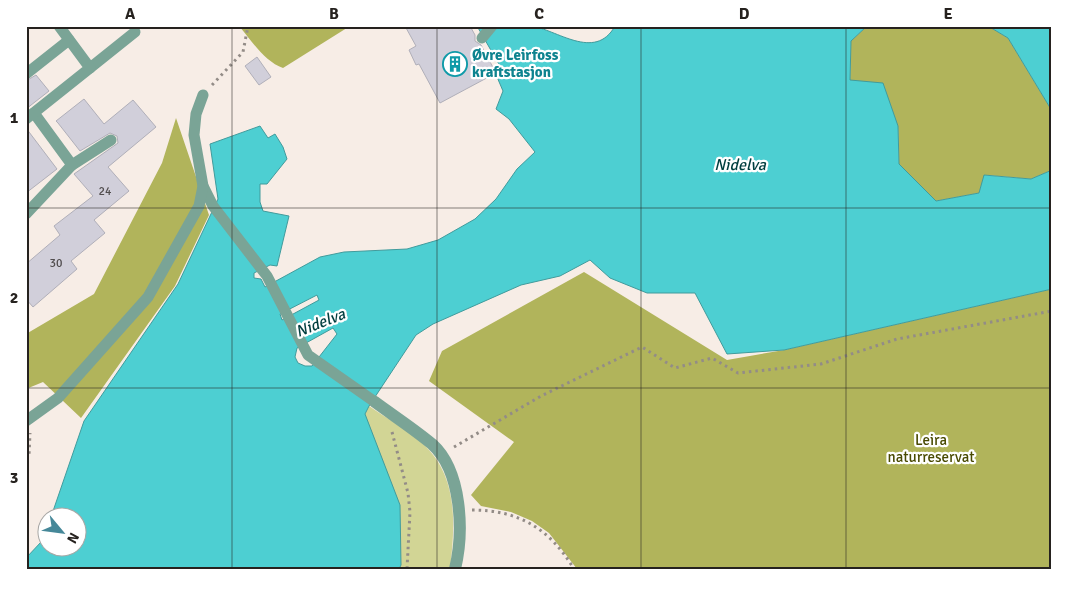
<svg xmlns="http://www.w3.org/2000/svg" width="1078" height="595" viewBox="0 0 1078 595" font-family="Signika,sans-serif">
	<rect width="100%" height="100%" fill="#f7ede6"/>
	<path fill="#d2d595" d="M369,406C386,418 407,429 422,443C459,476 455,525 450,569H399L401,565L365,414Z"/>
	<g fill="#b1b45b">
		<path d="M239,26H350L283,68C265,62 251,40 239,26Z"/>
		<polygon points="867,26 988,26 1008,38 1052,111 1052,170 1031,179 985,175 979,193 936,201 899,164 898,126 850,80 851,41"/>
		<polygon points="176,118 209,215 175,286 81,418 43,382 26,389 26,334 94,294 162,163"/>
		<polygon points="584,272 727,360 784,350 1052,289 1052,569 577,569 549,533 532,521 511,512 481,506 471,495 514,442 429,381 442,351"/>
	</g>
	<g fill="#4dcfd2" stroke="#419b9c" fill-rule="evenodd">
		<path d="M477,26C495,26 513,25 531,26C556,29 595,62 615,26H867L851,41L850,80L883,83L898,126L899,164L936,201L979,193L984,175L1031,179L1052,170V289L784,350L727,354L695,293H647L610,278L590,260L560,276L521,285L433,324L416,335L369,406L365,414L400,505L401,565L399,569H26V558L42,541L47,526L48,548H78V518L51,517L84,421L178,284L218,199L210,144L260,126L268,138L275,134L283,147L287,159L267,184H260V202L263,211L289,216L277,266L270,265L254,273V278L261,279L265,287L320,257L344,252L407,249L438,240L475,219L496,199L517,169L535,152L509,119L496,109L503,91L497,77L504,73ZM317,295L319,300L282,320L280,314ZM333,328L337,334L312,366H305L298,363L295,357L297,348Z"/>
		<polygon points="988,26 1052,26 1052,111 1008,38"/>
	</g>
	<g fill="#d1cfda" stroke="#b0afb9">
		<polygon points="405,26 470,26 475,35 475,41 481,45 496,73 440,103 419,64 416,65 409,50 416,46"/>
		<polygon points="257,57 271,77 259,85 245,66"/>
		<polygon points="36,75 49,91 26,109 26,81"/>
		<polygon points="84,99 104,124 133,100 156,127 108,167 129,191 94,220 105,233 71,261 77,269 33,307 26,299 26,264 60,235 54,226 93,196 74,174 118,143 117,136 110,133 80,151 58,123 56,121"/>
		<polygon points="26,128 57,169 26,193"/>
	</g>
	<g fill="none" stroke-linecap="round" stroke-linejoin="round">
		<g stroke="#938c87" stroke-width="3" stroke-dasharray="2.5 4" stroke-linecap="butt">
			<polyline points="212,85 243,52 248,26"/>
			<polyline points="392,432 408,493 410,512 407,569"/>
			<polyline points="454,447 541,396 642,347 675,368 712,358 738,373 821,364 897,339 1052,311"/>
			<polyline points="26,459 29,456 30,433"/>
			<path d="M472,510C519,510 550,529 574,569"/>
		</g>
		<g stroke="#7aa496" stroke-width="11">
			<polyline points="482,38 492,26"/>
			<polyline points="90,68 135,32"/>
			<polyline points="26,74 69,40"/>
			<polyline points="203,95 196,114 194,135 203,186 213,206 267,276 308,355 375,402"/>
			<polyline points="34,113 72,165 111,140"/>
			<polyline points="26,119 90,68 59,26"/>
			<polyline points="26,214 72,165"/>
			<polyline points="26,421 58,398 148,297 199,206 203,186"/>
		</g>
		<path stroke="#7aa496" stroke-width="12" d="M375,402C394,416 414,429 432,444C462,471 464,532 455,569"/>
	</g>
	<path fill="none" stroke="#26221f" stroke-width="1" stroke-opacity="0.55" d="M232,26V569M437,26V569M641,26V569M846,26V569M26,208H1052M26,388H1052"/>
	<defs>
		<symbol id="building-ring" viewBox="-11 -11 22 22"><circle r="9.5" fill="#fff" stroke="#0f9aa8" stroke-width="1.5"/><path d="M-4-6H4V6H1V3H-1V6H-4ZM-2.5-4.3h1.7v1.8h-1.7ZM.8-4.3h1.7v1.8H.8ZM-2.5-1h1.7V.8h-1.7ZM.8-1h1.7V.8H.8Z" fill="#0f9aa8"/></symbol>
	</defs>
	<g fill-rule="evenodd">
		<use href="#building-ring" x="441" y="50" width="28" height="28"/>
	</g>
	<g text-anchor="middle" stroke-width="4.5" stroke-linejoin="round" paint-order="stroke">
		<g font-size="12" fill="#514d4e">
			<text x="105" y="195">24</text>
			<text x="56" y="267">30</text>
		</g>
		<g font-size="15" font-weight="bold" fill="#0d838f" stroke="#fff" text-anchor="start">
			<text x="472" y="60">Øvre Leirfoss<tspan x="472" dy="17">kraftstasjon</tspan></text>
		</g>
		<g font-size="15" fill="#494a02" stroke="#fff">
			<text x="931" y="445">Leira<tspan x="931" dy="17">naturreservat</tspan></text>
		</g>
		<g font-size="16" font-style="italic" fill="#003e3f" stroke="#fff">
			<text x="740" y="170">Nidelva</text>
			<text transform="translate(320 322) rotate(-22)" y="6">Nidelva</text>
		</g>
	</g>
	<rect width="1078" height="595" fill="none" stroke="#ffffff" stroke-width="55"/>
	<g transform="translate(62 532) rotate(119)"><circle r="24" fill="#ffffff" stroke="#a8a7a5"/>
	<path d="M0-4L9 19L0 12L-9 19Z" fill="#468899"/>
	<text y="-8" font-size="14" font-weight="bold" text-anchor="middle" fill="#26221f">N</text>
	</g>
	<rect x="28" y="28" width="1022" height="540" fill="none" stroke="#26221f" stroke-width="2"/>
	<g font-size="16" text-anchor="middle" font-weight="bold" fill="#26221f">
		<text x="130" y="19">A</text>
		<text x="334" y="19">B</text>
		<text x="539" y="19">C</text>
		<text x="744" y="19">D</text>
		<text x="948" y="19">E</text>
		<text x="14" y="123">1</text>
		<text x="14" y="303">2</text>
		<text x="14" y="483">3</text>
	</g>
</svg>
